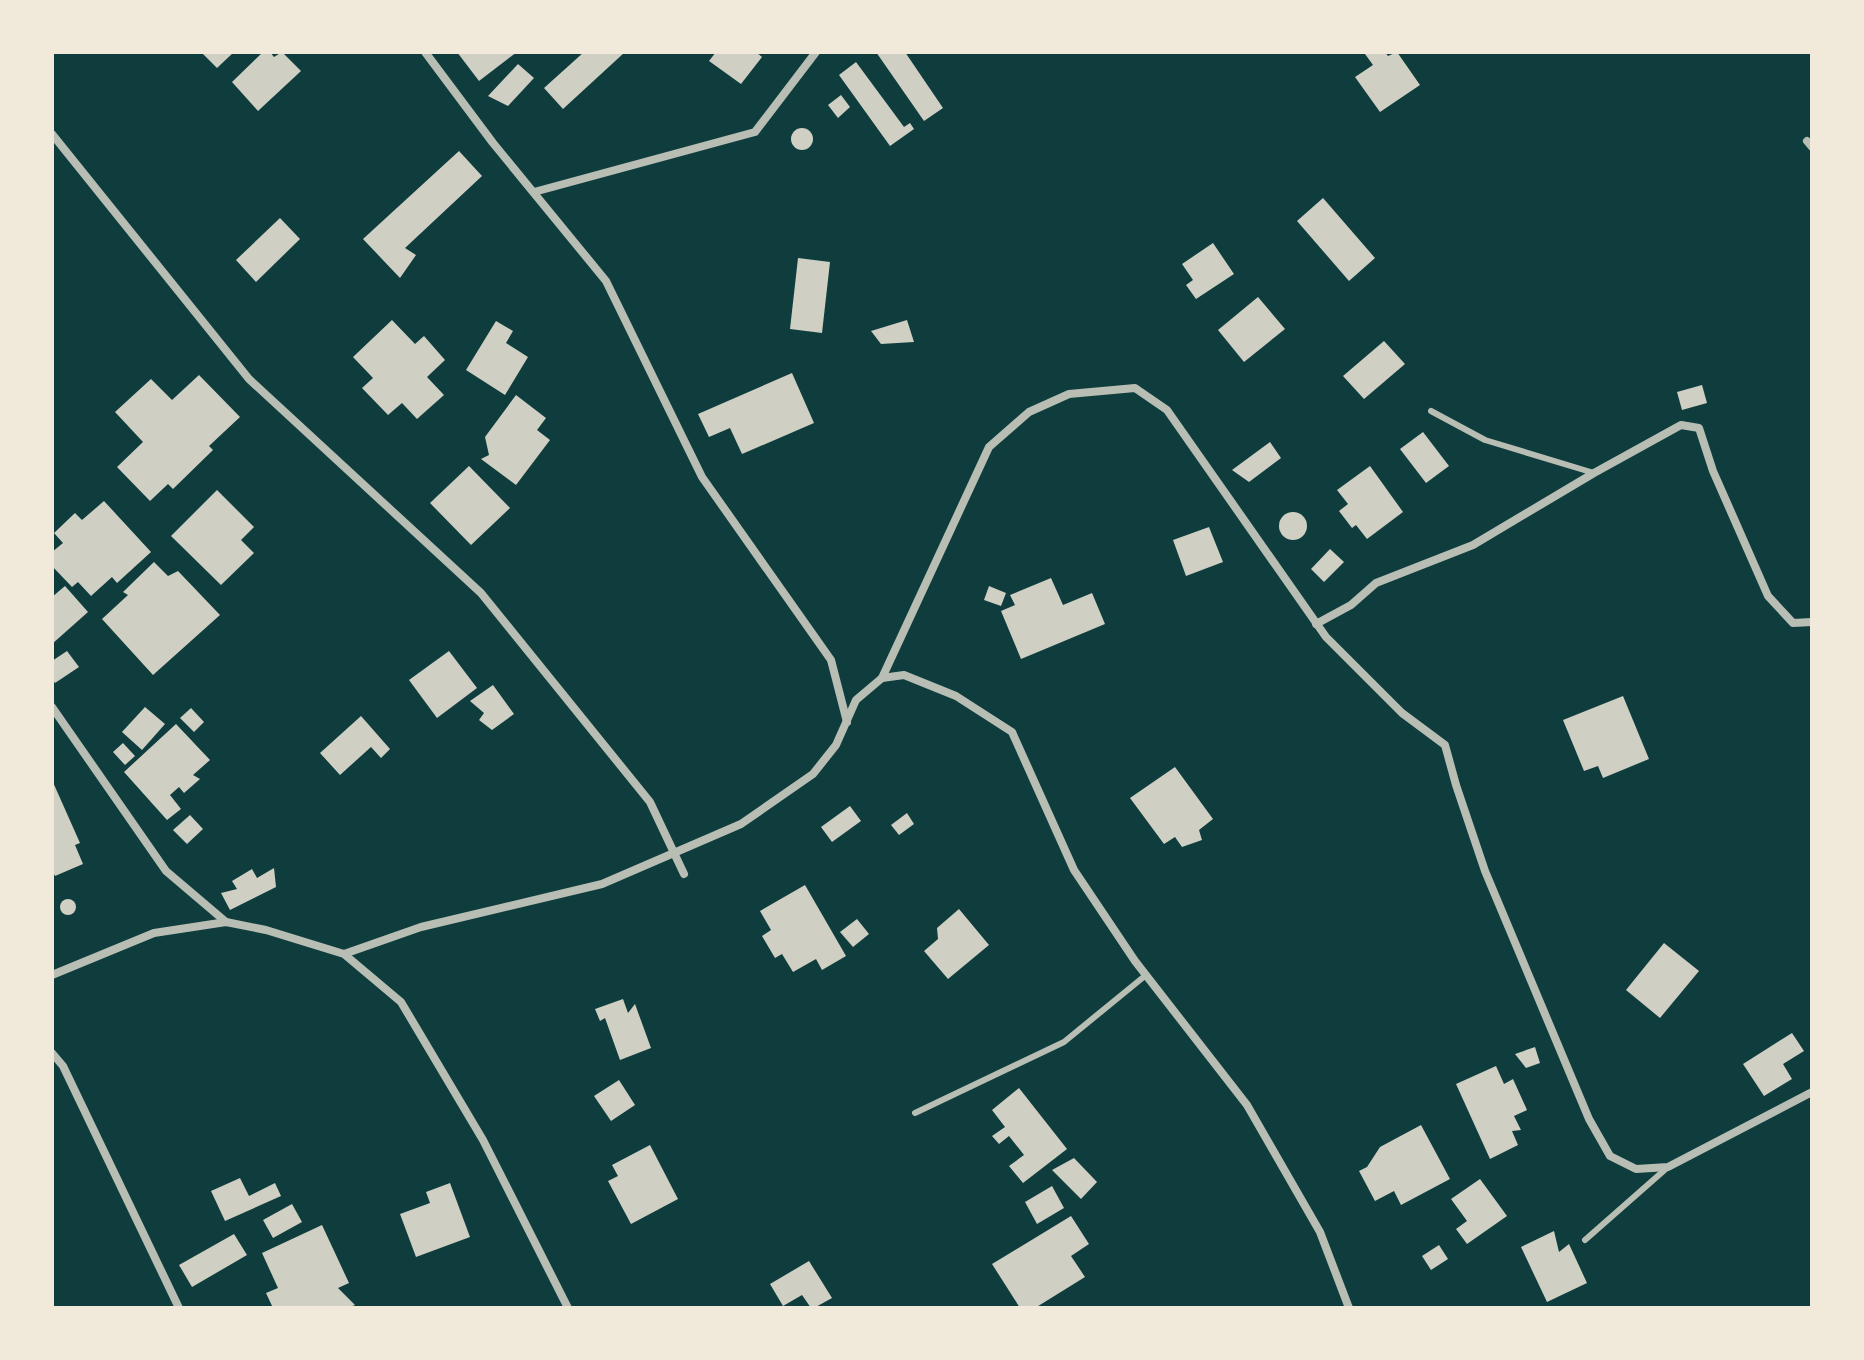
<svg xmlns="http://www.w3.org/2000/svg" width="1864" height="1360" viewBox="0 0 1864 1360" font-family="Merriweather,serif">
	<rect width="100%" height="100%" fill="#0f3d3e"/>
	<g fill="#cfcfc3">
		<polygon points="201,52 234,52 217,68"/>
		<polygon points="263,52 270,52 274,57 282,52 301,71 258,111 232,82"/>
		<polygon points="457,52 517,52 479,81"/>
		<polygon points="584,52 625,52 563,109 544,88"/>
		<polygon points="716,52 756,52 762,57 741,84 709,61"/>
		<polygon points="876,52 905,52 943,108 924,121"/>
		<polygon points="1368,52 1385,52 1388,56 1397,52 1420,85 1380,112 1355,77 1373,65 1365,54"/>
		<polygon points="856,62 904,127 910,123 914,129 890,146 839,75"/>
		<polygon points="518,64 534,78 508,106 488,96"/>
		<polygon points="841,95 850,107 838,118 828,105"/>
		<circle cx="802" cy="139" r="11"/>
		<polygon points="459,151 482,176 405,248 416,255 400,278 363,239"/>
		<polygon points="1323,198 1375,258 1349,281 1297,221"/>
		<polygon points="280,218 300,239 256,282 236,260"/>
		<polygon points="1213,243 1234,274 1196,299 1186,285 1193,280 1182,264"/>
		<polygon points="798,258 830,262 822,333 790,329"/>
		<polygon points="1258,297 1285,329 1244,362 1218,330"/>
		<polygon points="392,320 415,344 424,336 445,360 427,377 444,395 417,419 402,403 388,415 362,388 373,378 353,357"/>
		<polygon points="907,320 914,342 881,344 871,331"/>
		<polygon points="496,321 513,331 506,343 528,357 505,395 466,370"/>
		<polygon points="1384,341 1405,364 1364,399 1343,376"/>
		<polygon points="792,373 814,423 742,454 730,428 709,437 698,414"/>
		<polygon points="199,375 240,417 209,446 213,450 173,489 168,484 150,501 117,467 143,442 115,412 151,379 172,400"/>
		<polygon points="1702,385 1707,403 1682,410 1677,392"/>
		<polygon points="516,395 546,418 537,430 550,440 516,485 481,459 489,455 485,437"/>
		<polygon points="1423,432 1449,466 1426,483 1400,449"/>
		<polygon points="1270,442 1281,458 1249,482 1232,470"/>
		<polygon points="469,466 510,508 471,545 430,503"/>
		<polygon points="1370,466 1403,512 1367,539 1356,525 1352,528 1339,511 1348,504 1337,490"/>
		<polygon points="217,490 254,527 241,540 254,553 221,585 171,536"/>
		<polygon points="104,501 151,552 117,583 112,577 91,596 78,582 72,587 52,566 52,552 63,543 54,533 75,513 82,520"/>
		<circle cx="1293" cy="526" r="14"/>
		<polygon points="1209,527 1223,562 1186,576 1173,540"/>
		<polygon points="1330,549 1344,562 1324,582 1311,569"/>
		<polygon points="154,562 168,576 178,571 220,615 153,675 102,619 128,595 123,592"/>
		<polygon points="1051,578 1063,605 1092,593 1105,624 1021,659 1001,611 1015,605 1010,595"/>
		<polygon points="65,586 88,612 52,644 52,597"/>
		<polygon points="989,586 1006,593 1001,606 984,600"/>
		<polygon points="67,651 79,667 55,683 52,679 52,661"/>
		<polygon points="449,651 477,688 437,718 409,680"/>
		<polygon points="493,685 514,714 492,730 479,720 484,713 470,701"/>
		<polygon points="1623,696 1649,759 1603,778 1598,766 1584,771 1563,720"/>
		<polygon points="145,707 165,724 142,750 122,732"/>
		<polygon points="191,708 204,722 194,732 180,718"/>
		<polygon points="361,716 390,749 381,758 371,747 340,775 320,753"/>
		<polygon points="176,724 210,760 193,775 200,779 184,793 179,787 170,795 181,809 167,820 124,772"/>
		<polygon points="123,743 135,756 125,765 113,752"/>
		<polygon points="1175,767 1213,819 1199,830 1202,840 1182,847 1175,837 1164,844 1130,798"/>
		<polygon points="52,780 80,843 75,845 83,864 55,876 52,870"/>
		<polygon points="850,806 861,821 832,842 821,827"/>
		<polygon points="907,813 914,824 899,835 891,825"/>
		<polygon points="190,815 203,829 187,844 173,830"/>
		<polygon points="274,868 276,887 230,910 221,893 237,889 232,881 252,869 257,878"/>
		<polygon points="805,885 846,956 822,970 816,959 793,972 782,954 775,958 762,936 771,930 760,911"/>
		<circle cx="68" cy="907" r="8"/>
		<polygon points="959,909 989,945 948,979 924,951 938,939 937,928"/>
		<polygon points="857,919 869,934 853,947 840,932"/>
		<polygon points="1664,943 1699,971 1660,1018 1626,990"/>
		<polygon points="623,999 628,1013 635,1004 651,1048 620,1060 605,1018 600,1021 595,1009"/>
		<polygon points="1792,1033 1804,1051 1783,1064 1792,1079 1764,1096 1743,1064"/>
		<polygon points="1535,1047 1540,1063 1526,1068 1515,1054"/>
		<polygon points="1496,1066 1504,1084 1513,1079 1527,1110 1514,1116 1521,1130 1512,1131 1518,1145 1490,1159 1456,1084"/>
		<polygon points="619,1080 635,1105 611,1121 594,1096"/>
		<polygon points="1019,1088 1067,1149 1023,1183 1009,1166 1024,1155 1009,1136 999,1144 992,1136 1005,1127 992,1110"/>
		<polygon points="1421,1125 1450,1179 1401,1205 1394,1191 1375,1201 1359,1171 1367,1167 1380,1147"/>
		<polygon points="650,1145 678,1199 631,1224 608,1181 618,1176 612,1165"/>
		<polygon points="1074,1158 1097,1182 1081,1199 1052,1170"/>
		<polygon points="240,1178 249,1196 275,1183 281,1196 225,1221 211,1191"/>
		<polygon points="1480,1179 1507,1216 1467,1244 1456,1229 1467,1221 1451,1199"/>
		<polygon points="450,1183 470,1237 416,1257 400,1214 430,1203 426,1192"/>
		<polygon points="1052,1186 1064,1208 1037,1224 1025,1202"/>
		<polygon points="292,1204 302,1222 273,1238 263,1220"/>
		<polygon points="1071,1216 1089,1244 1071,1256 1085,1277 1035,1308 1020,1308 992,1264"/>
		<polygon points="322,1225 349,1283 338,1288 355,1305 347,1308 273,1308 266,1293 278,1288 262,1253"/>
		<polygon points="1554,1231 1559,1252 1569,1244 1587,1283 1547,1302 1521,1247"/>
		<polygon points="234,1234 247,1255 192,1287 179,1265"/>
		<polygon points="1439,1245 1448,1259 1431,1270 1422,1256"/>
		<polygon points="809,1261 832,1298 814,1308 811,1308 802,1295 783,1306 770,1284"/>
	</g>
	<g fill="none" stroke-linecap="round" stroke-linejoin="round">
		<g stroke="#b8beb3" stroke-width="6">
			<polyline points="1431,411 1485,440 1594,473"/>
			<polyline points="915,1113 1064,1042 1146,975"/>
			<polyline points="1585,1240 1668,1167"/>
		</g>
		<g stroke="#b8beb3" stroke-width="8">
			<polyline points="425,52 493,143 606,281 702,477 831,660 847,722"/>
			<polyline points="52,134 249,379 481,593 650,802 684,874"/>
			<polyline points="1807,141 1812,147"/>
			<polyline points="534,192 755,132 816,52"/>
			<polyline points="1316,624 1351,605 1376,583 1473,545 1594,473 1681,425 1699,428 1713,471 1768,596 1793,623 1812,622"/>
			<polyline points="882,678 989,447 1029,412 1069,394 1135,388 1167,410 1326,637 1402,713 1445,745 1456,785 1485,871 1589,1119 1610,1156 1636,1169 1668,1167 1812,1092"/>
			<polyline points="52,707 166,871 226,922"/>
			<polyline points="344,954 421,927 602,884 741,824 813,774 836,745 856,700 882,678 904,675 956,696 1012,732 1074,870 1135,961 1247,1105 1320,1232 1349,1308"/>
			<polyline points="52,975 154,933 226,922 266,930 344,954 401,1002 483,1140 568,1308"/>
			<polyline points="52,1053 63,1066 179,1308"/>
		</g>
	</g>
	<rect width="1864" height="1360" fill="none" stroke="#f1e9da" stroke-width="108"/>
</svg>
